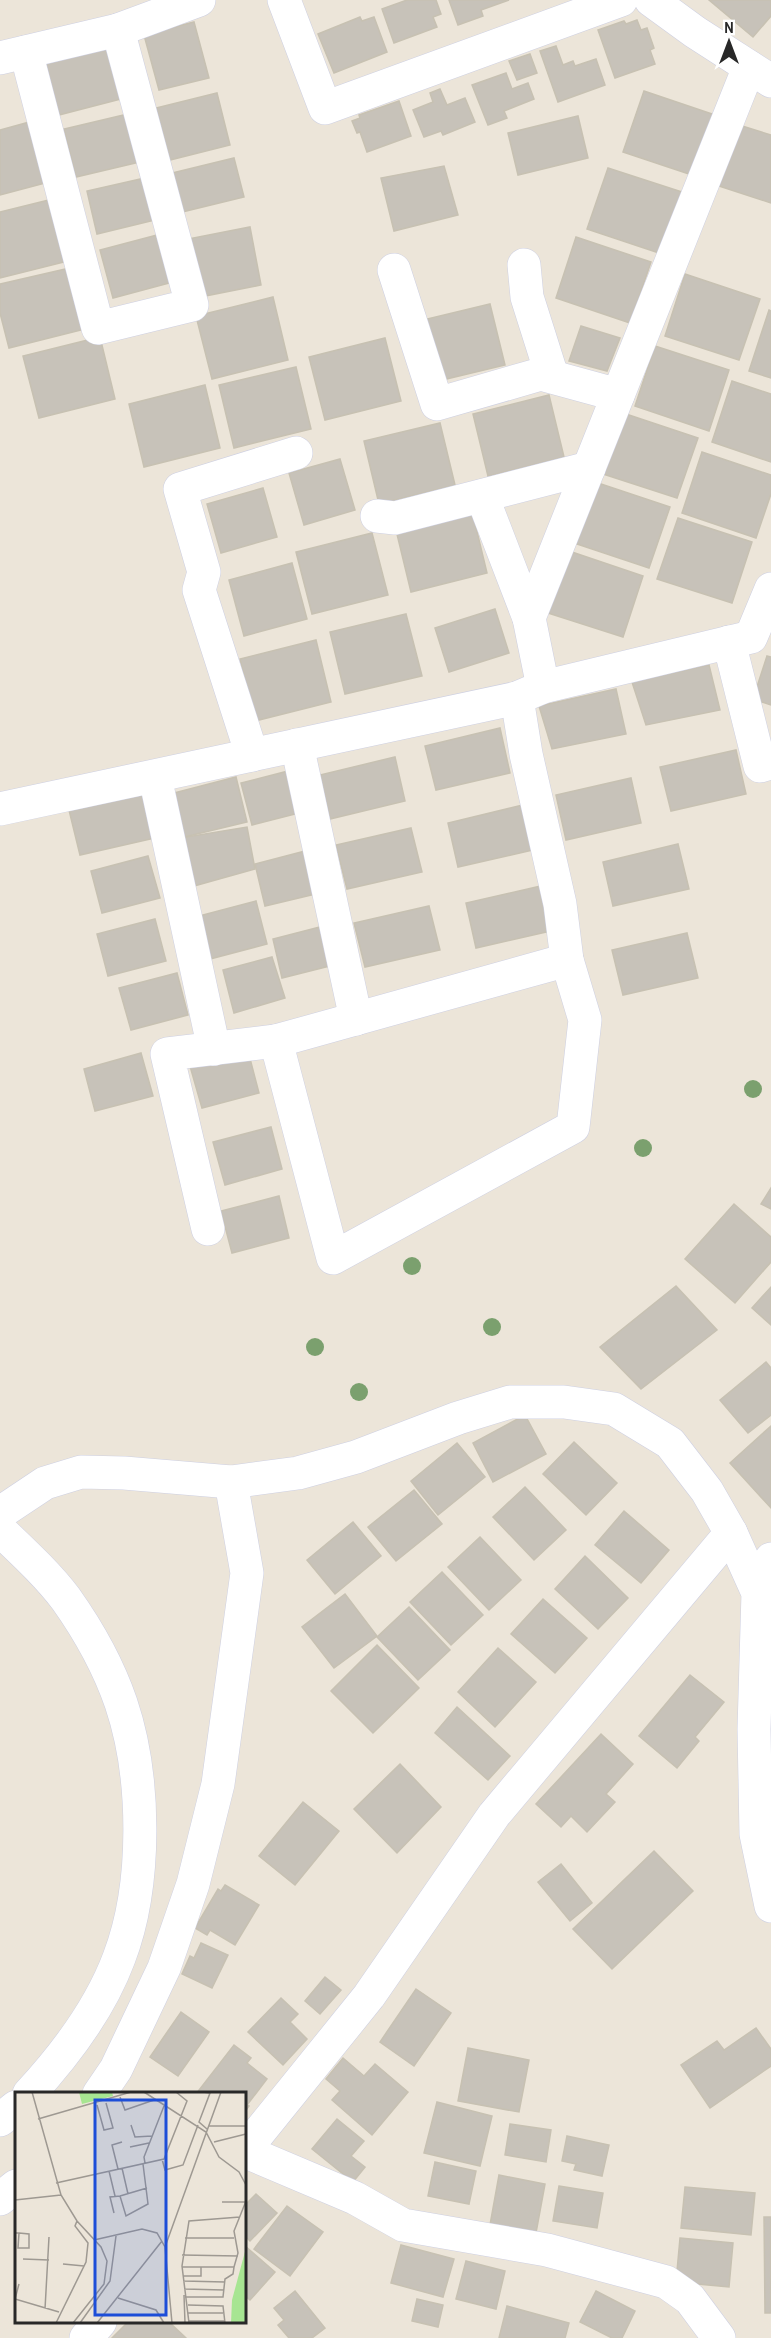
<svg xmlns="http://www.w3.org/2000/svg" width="771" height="2338" viewBox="0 0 771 2338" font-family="'Archivo Narrow',sans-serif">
	<rect width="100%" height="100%" fill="#ece5d9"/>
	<g fill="#c7c2b9" stroke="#c7c1b2" stroke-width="1.5">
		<polygon points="407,0 436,0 441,14 433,17 437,27 394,43 382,9"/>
		<polygon points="449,0 509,0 481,10 483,16 458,25"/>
		<polygon points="709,0 771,0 771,16 753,37"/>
		<polygon points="360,17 362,21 374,17 387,52 334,73 318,34"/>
		<polygon points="637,20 641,30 647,28 654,48 650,50 655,64 615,78 598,30 624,21 626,24"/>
		<polygon points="194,22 209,78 159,90 144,35"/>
		<polygon points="107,44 121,99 55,116 41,60"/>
		<polygon points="556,46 563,65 573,61 575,66 596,59 605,85 558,102 540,51"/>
		<polygon points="530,54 537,73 517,80 509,61"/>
		<polygon points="506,73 512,89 528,83 534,99 504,111 507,118 488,125 472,85"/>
		<polygon points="440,89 447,105 465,98 475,122 443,135 441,131 424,137 413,110 433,102 430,93"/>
		<polygon points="644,91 718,116 698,177 623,152"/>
		<polygon points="217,93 230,145 170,160 156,108"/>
		<polygon points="399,101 411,136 367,152 360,132 357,133 352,121 360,118 359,115"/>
		<polygon points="128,114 140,162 76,177 64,129"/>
		<polygon points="578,116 588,158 518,175 508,133"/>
		<polygon points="33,121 49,182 0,195 0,130"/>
		<polygon points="739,125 771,135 771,203 719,186"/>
		<polygon points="234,158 244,197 182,212 172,173"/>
		<polygon points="444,166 458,215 394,231 381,178"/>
		<polygon points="608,168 682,192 662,254 587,229"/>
		<polygon points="145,178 155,220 97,234 87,191"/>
		<polygon points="57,198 72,260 0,278 0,212"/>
		<polygon points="250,227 261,285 200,297 188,239"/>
		<polygon points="161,234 173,282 113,298 100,250"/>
		<polygon points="576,237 651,262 630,323 556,298"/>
		<polygon points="70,268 85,329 9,348 0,313 0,284"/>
		<polygon points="685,274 760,299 739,360 665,336"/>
		<polygon points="273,297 288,360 212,379 196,316"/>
		<polygon points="490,304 505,365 438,381 423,320"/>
		<polygon points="769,310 771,311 771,378 749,371"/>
		<polygon points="581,326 620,338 607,371 569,361"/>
		<polygon points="100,337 115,399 39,418 23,356"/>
		<polygon points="385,338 401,401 325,420 309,357"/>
		<polygon points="655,346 729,370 709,431 635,406"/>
		<polygon points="296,367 311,429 234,448 219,385"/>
		<polygon points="732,381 771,394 771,462 712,442"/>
		<polygon points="205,385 220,448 144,467 129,404"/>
		<polygon points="549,395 564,457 488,476 473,414"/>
		<polygon points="623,413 698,438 677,498 603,474"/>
		<polygon points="440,423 455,485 379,504 364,441"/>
		<polygon points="702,452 771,475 771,494 756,538 682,513"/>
		<polygon points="340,459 355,510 304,525 289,473"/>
		<polygon points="595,482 670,507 649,568 574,543"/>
		<polygon points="263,488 277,537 221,553 207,504"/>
		<polygon points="472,511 487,573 411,592 396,530"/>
		<polygon points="678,518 752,542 732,603 657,579"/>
		<polygon points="372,533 388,595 312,614 296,552"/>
		<polygon points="569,551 643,576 623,637 548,613"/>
		<polygon points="292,563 307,619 244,636 229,580"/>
		<polygon points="495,609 509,653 449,672 435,628"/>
		<polygon points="406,614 422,676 345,694 330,632"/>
		<polygon points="316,640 331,702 255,721 240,659"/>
		<polygon points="767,656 771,657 771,705 753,699"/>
		<polygon points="709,665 720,710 646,725 632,682"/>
		<polygon points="616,689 626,734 552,749 539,706"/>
		<polygon points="500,728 510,773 436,790 425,746"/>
		<polygon points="736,750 746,794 671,811 660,767"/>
		<polygon points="395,757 405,801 330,819 320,775"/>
		<polygon points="292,770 303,812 252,825 241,783"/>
		<polygon points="236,777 247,822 180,838 170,794"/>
		<polygon points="631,778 641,823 566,840 556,795"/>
		<polygon points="144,793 155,838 80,855 69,810"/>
		<polygon points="523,805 533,850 458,867 448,823"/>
		<polygon points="247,827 255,869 194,886 180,838"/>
		<polygon points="411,828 422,872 347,889 336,845"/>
		<polygon points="678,844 689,889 613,906 603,862"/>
		<polygon points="309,850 320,893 265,906 255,864"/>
		<polygon points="148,856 160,898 102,913 91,871"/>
		<polygon points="541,886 551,931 476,948 466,903"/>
		<polygon points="256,901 267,944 210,959 199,916"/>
		<polygon points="429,906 440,950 365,967 354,923"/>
		<polygon points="155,919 166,961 108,976 97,934"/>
		<polygon points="320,927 330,966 282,978 273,939"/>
		<polygon points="687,933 698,978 623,995 612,950"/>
		<polygon points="272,957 285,998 234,1013 223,970"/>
		<polygon points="177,973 188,1015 131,1030 119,988"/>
		<polygon points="248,1051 259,1093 202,1108 190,1066"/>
		<polygon points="141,1053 153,1096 95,1111 84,1069"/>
		<polygon points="271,1127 282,1169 225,1185 213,1142"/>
		<polygon points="771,1188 771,1209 761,1204"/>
		<polygon points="279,1196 289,1238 232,1253 221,1211"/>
		<polygon points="734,1204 771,1237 771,1262 735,1303 685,1259"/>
		<polygon points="676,1286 717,1330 641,1389 600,1347"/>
		<polygon points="771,1287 771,1325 752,1308"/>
		<polygon points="766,1362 771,1368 771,1415 748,1433 720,1400"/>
		<polygon points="525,1415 546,1454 493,1482 473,1443"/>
		<polygon points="771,1426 771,1508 730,1463"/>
		<polygon points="574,1442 617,1483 586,1515 543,1474"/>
		<polygon points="457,1443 485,1477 438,1515 411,1481"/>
		<polygon points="525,1487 566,1530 534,1560 493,1517"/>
		<polygon points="414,1490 442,1524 396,1561 368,1527"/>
		<polygon points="624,1511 669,1550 641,1583 595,1545"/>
		<polygon points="353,1522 381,1556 335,1594 307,1560"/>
		<polygon points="480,1537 521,1580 489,1610 448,1567"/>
		<polygon points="585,1556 628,1598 598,1629 555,1589"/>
		<polygon points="442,1572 483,1615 451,1645 410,1602"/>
		<polygon points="345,1594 377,1636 334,1668 302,1627"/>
		<polygon points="543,1599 587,1638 555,1673 511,1634"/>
		<polygon points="409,1607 450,1650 418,1680 377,1637"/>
		<polygon points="377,1645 419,1688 373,1733 331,1691"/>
		<polygon points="498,1648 536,1682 495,1727 458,1692"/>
		<polygon points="690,1675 724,1702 695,1737 699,1741 677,1768 639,1736"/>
		<polygon points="457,1707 510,1756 488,1780 435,1733"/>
		<polygon points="601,1734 633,1764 606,1794 615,1802 587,1832 571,1816 561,1827 536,1804"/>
		<polygon points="400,1764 441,1807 397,1853 354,1809"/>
		<polygon points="303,1802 339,1831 295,1885 259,1856"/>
		<polygon points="654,1851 693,1891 612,1969 573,1929"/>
		<polygon points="561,1864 592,1903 570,1921 538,1882"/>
		<polygon points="225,1885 259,1905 235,1945 210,1930 207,1935 195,1928 218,1889 221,1891"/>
		<polygon points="201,1943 228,1955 212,1988 182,1974 190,1956 194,1958"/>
		<polygon points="325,1977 341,1990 320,2014 305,2001"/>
		<polygon points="416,1989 451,2013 414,2066 380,2042"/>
		<polygon points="281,1998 298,2014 290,2022 307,2039 283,2065 248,2032"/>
		<polygon points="181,2012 209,2032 178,2076 150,2057"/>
		<polygon points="756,2028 771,2049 771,2066 710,2108 681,2065 717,2041 724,2050"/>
		<polygon points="234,2045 251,2058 247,2063 267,2079 247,2105 249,2106 244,2113 244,2094 196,2094"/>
		<polygon points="468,2048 529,2060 519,2112 458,2101"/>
		<polygon points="343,2058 364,2076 375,2064 408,2092 372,2135 332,2100 340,2091 326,2079"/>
		<polygon points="437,2102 492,2116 480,2166 424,2153"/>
		<polygon points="337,2119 364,2141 351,2156 365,2167 353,2182 312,2149"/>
		<polygon points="510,2124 551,2130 546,2162 505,2155"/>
		<polygon points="567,2136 609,2145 602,2176 574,2170 576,2164 562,2161"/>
		<polygon points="435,2162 476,2171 469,2204 428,2196"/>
		<polygon points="499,2175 545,2184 536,2233 490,2225"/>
		<polygon points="559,2186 603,2193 597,2228 553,2221"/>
		<polygon points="685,2187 755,2193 751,2235 681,2228"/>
		<polygon points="256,2194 277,2213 250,2241 244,2235 244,2206"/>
		<polygon points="287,2206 323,2232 290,2276 254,2249"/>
		<polygon points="764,2217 771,2217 771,2313 765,2313"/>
		<polygon points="680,2238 733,2243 729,2287 676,2282"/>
		<polygon points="244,2245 275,2272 250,2300 244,2295"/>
		<polygon points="401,2245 454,2259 443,2297 391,2283"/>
		<polygon points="466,2261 505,2271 496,2309 456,2299"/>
		<polygon points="295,2291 325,2328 312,2338 289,2338 278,2325 284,2320 274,2308"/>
		<polygon points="596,2291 635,2311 622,2338 612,2338 580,2322"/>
		<polygon points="417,2299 443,2305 438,2327 412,2321"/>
		<polygon points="507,2306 569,2323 565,2338 499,2338"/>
		<polygon points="128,2322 169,2322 186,2338 112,2338"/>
	</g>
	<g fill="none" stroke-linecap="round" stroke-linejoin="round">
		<defs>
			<g id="minor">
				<polyline points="284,0 325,108 621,0"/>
				<polyline points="651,0 695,32 771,81"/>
				<polyline points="26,52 98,328 192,305 118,30"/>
				<polyline points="0,58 118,30 199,0"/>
				<polyline points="524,265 527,297 552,376"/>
				<polyline points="394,270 437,404 541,374 618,395"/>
				<polyline points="482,496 529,618"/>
				<polyline points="377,516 395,518 589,468"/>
				<polyline points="729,642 760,766 771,763"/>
				<polyline points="543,687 529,618 749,67"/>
				<polyline points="297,745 356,1019"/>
				<polyline points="252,755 199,590 204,572 180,489 296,453"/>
				<polyline points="155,777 214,1049"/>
				<polyline points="0,809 517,698 543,687 751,637 771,589"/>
				<polyline points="276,1041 567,960"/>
				<polyline points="208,1229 167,1054 276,1041 333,1258 573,1127 585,1020 567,960 560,904 526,754 517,698"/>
				<polyline points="0,1513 45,1483 81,1472 124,1473 231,1482 298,1473 356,1457 458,1418 510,1402 564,1402 614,1409 670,1443 707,1491 731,1533 758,1593 754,1729 756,1834 771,1906"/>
				<path d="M0,1530C23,1552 47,1574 66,1599C88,1630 109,1668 121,1703C146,1777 147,1885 119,1958C100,2009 66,2054 29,2094"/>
				<polyline points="758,1593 771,1559"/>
				<polyline points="99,2094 116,2069 164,1968 193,1884 218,1784 247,1573 231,1482"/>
				<polyline points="0,2120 16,2107"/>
				<polyline points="244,2151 369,1996 494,1815 731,1533"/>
				<polyline points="244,2151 355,2198 403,2225 547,2250 666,2282 690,2299 719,2338"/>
				<polyline points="0,2199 16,2186"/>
				<polyline points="86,2338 100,2322"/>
			</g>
		</defs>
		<use href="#minor" stroke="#ced0e2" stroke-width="34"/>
		<use href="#minor" stroke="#fff" stroke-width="33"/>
	</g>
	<g fill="#7ba06e">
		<circle cx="753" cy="1089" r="9"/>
		<circle cx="643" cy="1148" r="9"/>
		<circle cx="412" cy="1266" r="9"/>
		<circle cx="492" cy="1327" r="9"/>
		<circle cx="315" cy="1347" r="9"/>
		<circle cx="359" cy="1392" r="9"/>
	</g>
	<g transform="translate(15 2092)">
		<rect width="231" height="231" fill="#ece5d9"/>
		<path d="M64,0H97L98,4L67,12ZM231,156V231H216L217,208Z" fill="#a7e592"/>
		<path fill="none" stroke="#9e9992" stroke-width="1.5" d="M17,0L46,103L62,129L86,155L92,169L89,192L58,231M129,0L191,40L204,65L224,80L231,93M188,0L195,1L184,30L192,37M105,5L110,18L139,8M82,13L89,38L98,36L91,11M23,27L116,0M116,33L120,45L137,44M194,34H231M199,50L231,42M115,55L134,51M147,67L150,78L168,73L183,33M130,71L129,65L149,14M107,76L113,102M103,77L97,53L107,50M94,79L100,104M41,91L149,67L172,9L161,0M105,104L132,96M0,108L46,103M207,110H231M99,121L95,105L105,104L111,124L133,112L128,72M0,141H4L14,142V156H3L4,141M170,146H219M79,148L127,137L142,141L150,155L157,231M150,155L206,0M167,163L223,164M8,167L34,168M48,172L69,174M167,175H219L218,182L210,187L208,205H170M219,175L223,161L219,139L231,109M168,184H186V175M168,189L210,190M4,192L0,207L44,220M169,197L209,198M169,203L170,231M103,206L141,218L149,231M173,213L208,214L210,231M30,217L34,145M173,221H208M174,229H210M41,231L71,170L73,151L60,134L62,129M65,231L95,189L101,144M82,231L147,149M174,231L167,174L174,129L225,125"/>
		<path fill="#1d4ed8" fill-opacity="0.15" stroke="#1d4ed8" stroke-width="3" d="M80,8H151V223H80Z"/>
		<rect width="231" height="231" fill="none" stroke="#282828" stroke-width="3"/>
	</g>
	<g transform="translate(729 42)" stroke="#ffffff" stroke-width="4.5" paint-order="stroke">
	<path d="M0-4.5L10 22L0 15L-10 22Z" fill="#282828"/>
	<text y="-9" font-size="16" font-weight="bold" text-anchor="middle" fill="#282828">N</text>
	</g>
</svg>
